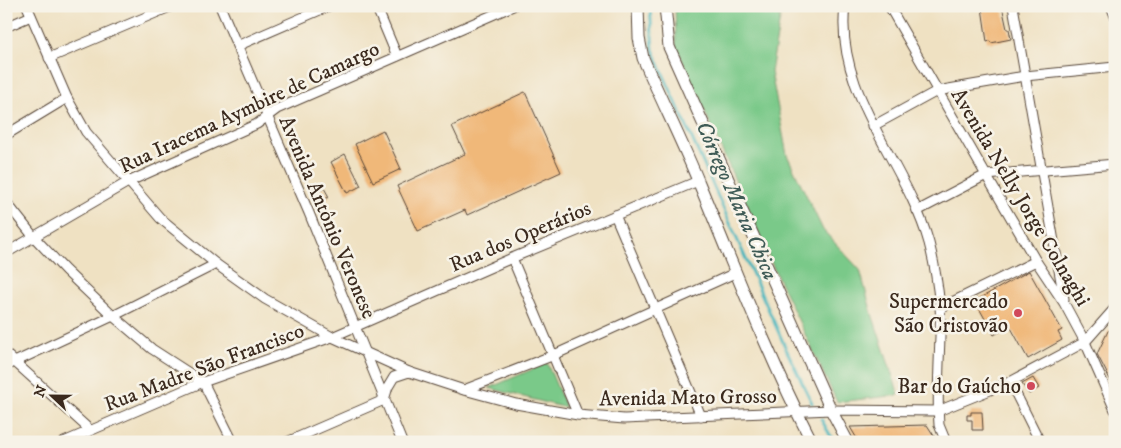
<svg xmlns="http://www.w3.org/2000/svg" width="1121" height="448" viewBox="0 0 1121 448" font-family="'IM FELL DW Pica',serif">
	<rect width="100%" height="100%" fill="#f7f3e8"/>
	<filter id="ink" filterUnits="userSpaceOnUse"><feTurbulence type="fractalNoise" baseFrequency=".02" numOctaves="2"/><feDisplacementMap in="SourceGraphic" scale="10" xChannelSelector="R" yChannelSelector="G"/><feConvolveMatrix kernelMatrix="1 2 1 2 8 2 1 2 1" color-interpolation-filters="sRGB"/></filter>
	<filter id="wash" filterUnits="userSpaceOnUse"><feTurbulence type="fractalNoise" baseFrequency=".0096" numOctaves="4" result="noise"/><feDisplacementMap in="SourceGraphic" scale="20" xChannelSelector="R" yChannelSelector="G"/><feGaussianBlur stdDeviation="1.12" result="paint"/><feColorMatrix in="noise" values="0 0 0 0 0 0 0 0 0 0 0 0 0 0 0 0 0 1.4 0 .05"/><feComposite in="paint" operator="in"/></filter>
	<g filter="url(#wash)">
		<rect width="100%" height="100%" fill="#efe1c2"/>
		<g fill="#7ac989" stroke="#5a7a54">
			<polygon points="675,6 782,6 771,72 787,155 823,230 860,270 872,314 899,395 837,402 775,271 676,46"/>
			<polygon points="547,363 566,408 489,388"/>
		</g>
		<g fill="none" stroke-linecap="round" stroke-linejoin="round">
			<g stroke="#46b6bd" stroke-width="3">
				<polyline points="650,6 653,49 661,69 787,351 812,403"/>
				<polyline points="821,419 834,442"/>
			</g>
		</g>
		<g id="blocks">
			<g fill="#f0b879">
				<polygon points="990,6 1002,6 1007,29 1009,29 1011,39 991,43 990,41 987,42 982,8"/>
				<polygon points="525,92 561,172 467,215 465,210 418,231 397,186 465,154 452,126"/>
				<polygon points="383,130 401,169 373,182 355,144"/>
				<polygon points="345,154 361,186 347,193 331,162"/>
				<polygon points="324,188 329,197 319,202 315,193"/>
				<polygon points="1029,271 1062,330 1058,332 1062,340 1028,359 1010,326 994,335 975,301"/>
				<polygon points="1115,328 1115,389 1097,354 1108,331"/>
				<polygon points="1033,378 1039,388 1029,394 1022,384"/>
				<polygon points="971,412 982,412 983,430 972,430 972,420 967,420 967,415 971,415"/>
				<polygon points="927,425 938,442 859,442 850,427"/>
			</g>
		</g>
	</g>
	<g filter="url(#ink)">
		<use href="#blocks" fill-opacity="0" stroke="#564537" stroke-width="1"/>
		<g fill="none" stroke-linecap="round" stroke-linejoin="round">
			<defs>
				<g id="minor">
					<polyline points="27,6 67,98 86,132 160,218 216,264 265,299 332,337 409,372 464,390 516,404 578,415 624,419 831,410 938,411 1010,382 1085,342 1115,308"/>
					<polyline points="220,6 309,213 402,442"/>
					<polyline points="376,6 397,56"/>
					<path d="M845,6C834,93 907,164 929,243C934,262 938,287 940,307C941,317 940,327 940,337C939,366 937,396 939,425L946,442"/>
					<polyline points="889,6 986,175 1036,261 1064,303 1085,342 1115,410"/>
					<polyline points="1013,6 1064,299"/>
					<polyline points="1111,6 1115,16"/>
					<polyline points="6,27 31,16"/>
					<polyline points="237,46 329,6"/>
					<polyline points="49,58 172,6"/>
					<polyline points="873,126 937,91 1025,76 1115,67"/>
					<polyline points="6,135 67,98"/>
					<polyline points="6,202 33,236 65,270 113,316 152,349 203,382 233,442"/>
					<polyline points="917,211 986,175 1115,164"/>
					<polyline points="615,215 701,416"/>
					<polyline points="6,253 128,182 257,124 277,109 513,6"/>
					<polyline points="512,258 578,415"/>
					<polyline points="940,308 1036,261"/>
					<polyline points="6,354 90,430"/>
					<polyline points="6,366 113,316 216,264"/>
					<polyline points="1010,382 1040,442"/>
					<polyline points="464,390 554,355 735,273"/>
					<polyline points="64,442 203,382 332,337 512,258 698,181"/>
					<polyline points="287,442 384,400 388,387 394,377 409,372"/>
				</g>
				<g id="major">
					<path d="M638,6L639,38L643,58C661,100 682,141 699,183C735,270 769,358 812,442"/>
					<polyline points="665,6 669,47 831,410 848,442"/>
				</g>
			</defs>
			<use href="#minor" stroke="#564537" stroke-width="11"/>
			<use href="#major" stroke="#564537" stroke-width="13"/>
			<use href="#minor" stroke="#fff" stroke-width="9"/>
			<use href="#major" stroke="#fff" stroke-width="11"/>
		</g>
	</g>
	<g fill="#d1495b" stroke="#f7f3e8" stroke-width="2">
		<circle cx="1018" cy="313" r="5"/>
		<circle cx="1031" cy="386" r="5"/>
	</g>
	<g text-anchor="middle" stroke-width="5" stroke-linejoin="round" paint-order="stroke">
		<g font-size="21" fill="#3b2a1e" stroke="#f7f3e8">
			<text transform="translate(249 107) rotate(-25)" y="7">Rua Iracema Aymbire de Camargo</text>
			<text transform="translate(1021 197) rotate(59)" y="7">Avenida Nelly Jorge Colnaghi</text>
			<text transform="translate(328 217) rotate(67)" y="7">Avenida Antônio Veronese</text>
			<text transform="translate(520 236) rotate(-23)" y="7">Rua dos Operários</text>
			<text transform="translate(204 367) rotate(-21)" y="7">Rua Madre São Francisco</text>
			<text transform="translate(688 397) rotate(-1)" y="7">Avenida Mato Grosso</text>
		</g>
		<g font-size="21" fill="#3b2a1e" stroke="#f7f3e8" text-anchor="end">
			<text x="1008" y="308">Supermercado<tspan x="1008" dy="24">São Cristovão</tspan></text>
			<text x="1021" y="393">Bar do Gaúcho</text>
		</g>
		<g font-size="22" font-style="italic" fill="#3f5b56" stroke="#f7f3e8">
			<text transform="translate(738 200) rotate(66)" y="8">Córrego Maria Chica</text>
		</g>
	</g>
	<rect width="1121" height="448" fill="none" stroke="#f7f3e8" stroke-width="25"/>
	<g transform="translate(52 396) rotate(292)" stroke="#f7f3e8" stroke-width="4" paint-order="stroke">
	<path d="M0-4L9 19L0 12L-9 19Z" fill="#3b2a1e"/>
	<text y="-8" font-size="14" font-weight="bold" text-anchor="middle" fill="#3b2a1e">N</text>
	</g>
</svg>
